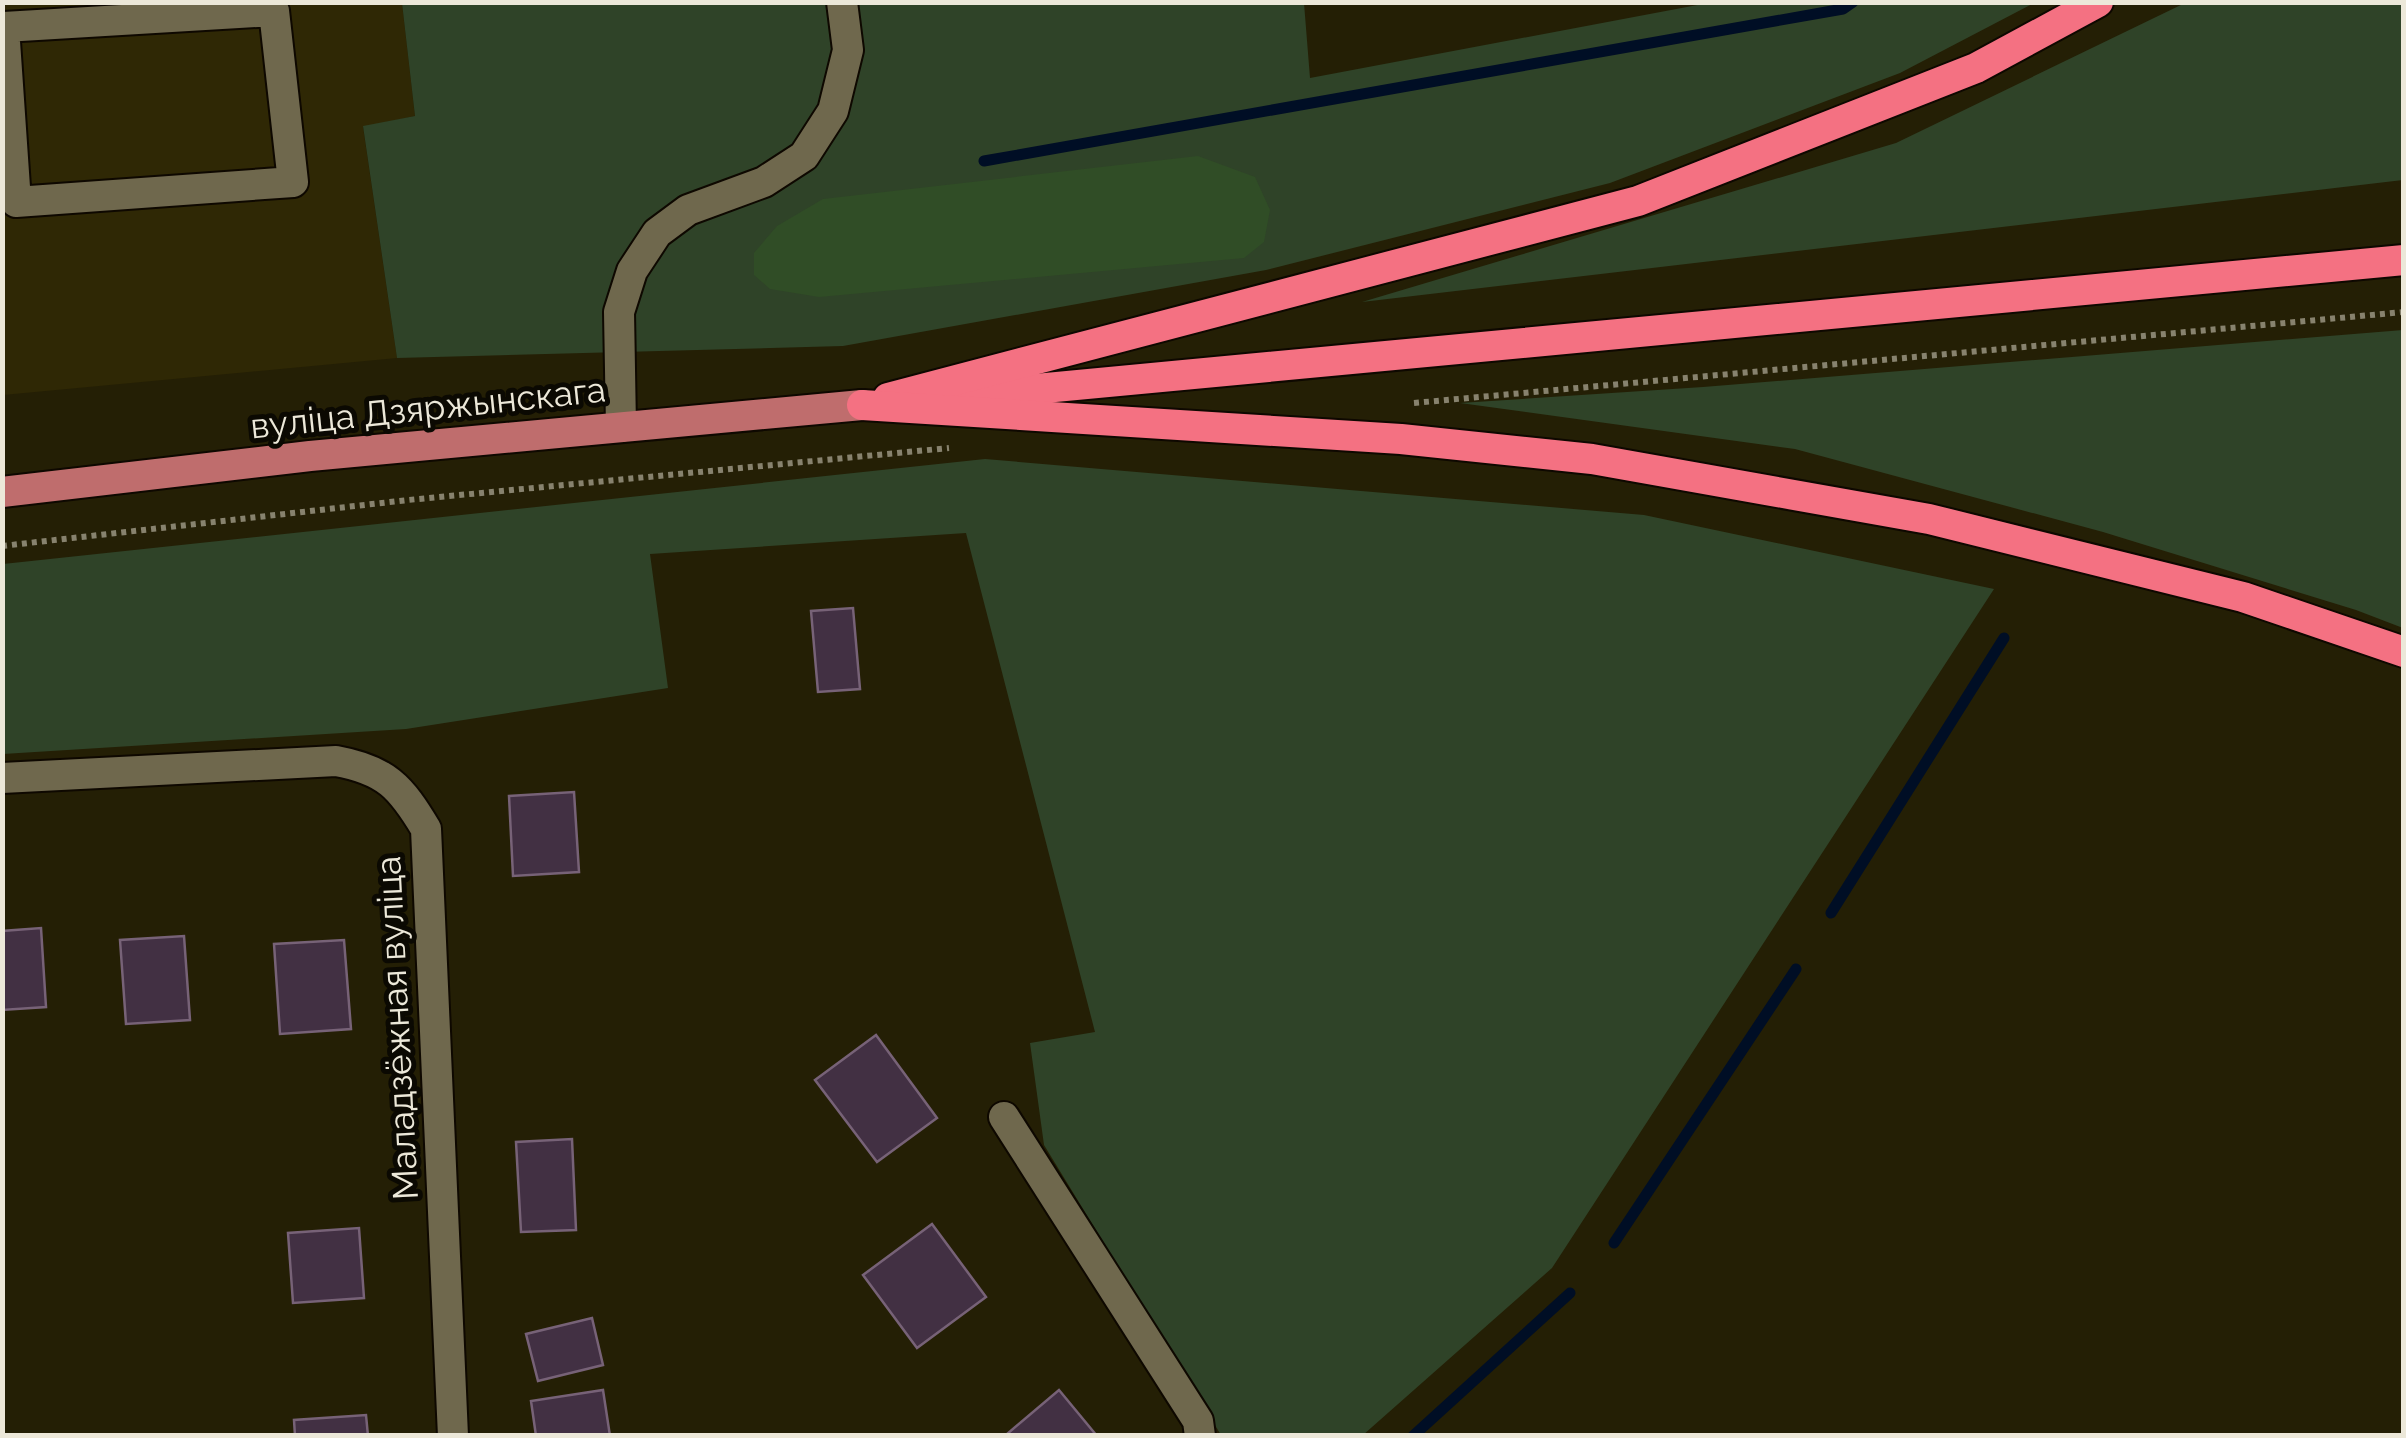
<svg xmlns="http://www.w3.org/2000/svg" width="2406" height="1438" viewBox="0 0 2406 1438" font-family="Raleway,sans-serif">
	<rect width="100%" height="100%" fill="#241f05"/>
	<polygon fill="#2f2805" points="3,3 402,3 415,116 363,127 397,358 3,395"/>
	<g fill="#2f4328">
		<polygon points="402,3 1304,3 1310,78 1708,3 2034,3 1900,73 1610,183 1266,270 843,346 397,358 363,126 415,116"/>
		<polygon points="2185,3 2403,3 2403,180 1362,302 1896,143"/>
		<polygon points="2403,330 2403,628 2356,610 2103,532 1795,449 1460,403 1703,387"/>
		<polygon points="985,459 1644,515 1994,589 1552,1268 1363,1435 1221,1435 1044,1145 1030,1043 1095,1032 966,533 650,554 668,688 406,729 3,754 3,564"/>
	</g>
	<polygon fill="#304d26" points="1198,156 1255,177 1270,210 1264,242 1244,258 819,297 770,289 754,275 754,253 777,226 823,199"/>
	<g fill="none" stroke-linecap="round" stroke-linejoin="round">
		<g stroke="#000e25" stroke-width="11">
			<polyline points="984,161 1843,9 1853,2"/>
			<polyline points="1831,913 2004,638"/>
			<polyline points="1614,1243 1796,969"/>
			<polyline points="1413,1436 1570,1293"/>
		</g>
	</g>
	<g fill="#423043" stroke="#776277" stroke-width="2.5">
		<polygon points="853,608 860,689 818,692 811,611"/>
		<polygon points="574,792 579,872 513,876 509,796"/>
		<polygon points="41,928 46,1007 2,1010 2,931"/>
		<polygon points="184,936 190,1020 126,1024 120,940"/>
		<polygon points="344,940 351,1029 280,1034 274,944"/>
		<polygon points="876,1035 937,1118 877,1162 815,1080"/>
		<polygon points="572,1139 576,1230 521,1232 516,1142"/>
		<polygon points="932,1224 986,1297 917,1348 863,1275"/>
		<polygon points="359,1228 364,1298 293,1303 288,1233"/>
		<polygon points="592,1318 603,1365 538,1381 526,1334"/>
		<polygon points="603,1390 610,1436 536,1436 531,1401"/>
		<polygon points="1059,1390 1097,1436 1009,1436 1007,1434"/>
		<polygon points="366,1415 368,1436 295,1436 294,1420"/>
	</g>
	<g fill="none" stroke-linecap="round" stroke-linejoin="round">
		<defs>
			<g id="minor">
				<polyline points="2,27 4,27 274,11 293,182 16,202 4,27"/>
				<polyline points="621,427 619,312 632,271 657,233 688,210 764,182 804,156 833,111 848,50 842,2"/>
				<path d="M2,778L336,761C386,770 401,787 426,829L453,1436"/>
				<polyline points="1004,1117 1198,1421 1200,1436"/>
			</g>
			<polyline id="major" points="2,492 310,456 862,405"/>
			<g id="highway">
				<polyline points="960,396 2404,260"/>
				<polyline points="888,398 1638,201 1976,68 2098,2"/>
				<polyline points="862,405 1401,439 1592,459 1929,519 2243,597 2404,652"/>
			</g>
		</defs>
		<use href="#minor" stroke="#0e0800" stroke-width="34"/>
		<use href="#major" stroke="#0e0800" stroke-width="34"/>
		<use href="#highway" stroke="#0e0800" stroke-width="34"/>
		<g stroke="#87826e" stroke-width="6" stroke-dasharray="5 5" stroke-linecap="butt">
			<polyline points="1414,403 2404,312"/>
			<polyline points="2,546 408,500 949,448"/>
		</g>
		<use href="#minor" stroke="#6f684d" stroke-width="30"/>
		<use href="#major" stroke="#bf6d6d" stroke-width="30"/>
		<use href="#highway" stroke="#f47182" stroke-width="30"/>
	</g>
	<g text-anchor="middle" stroke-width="10" stroke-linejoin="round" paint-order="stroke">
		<g font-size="35" fill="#ece8d9" stroke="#0b0902">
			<text transform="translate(428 408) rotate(-6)" y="12">вуліца Дзяржынскага</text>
			<text transform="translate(397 1028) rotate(-93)" y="12">Маладзёжная вуліца</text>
		</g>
	</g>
	<rect width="2406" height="1438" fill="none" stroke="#ece8d9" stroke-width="10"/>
</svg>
